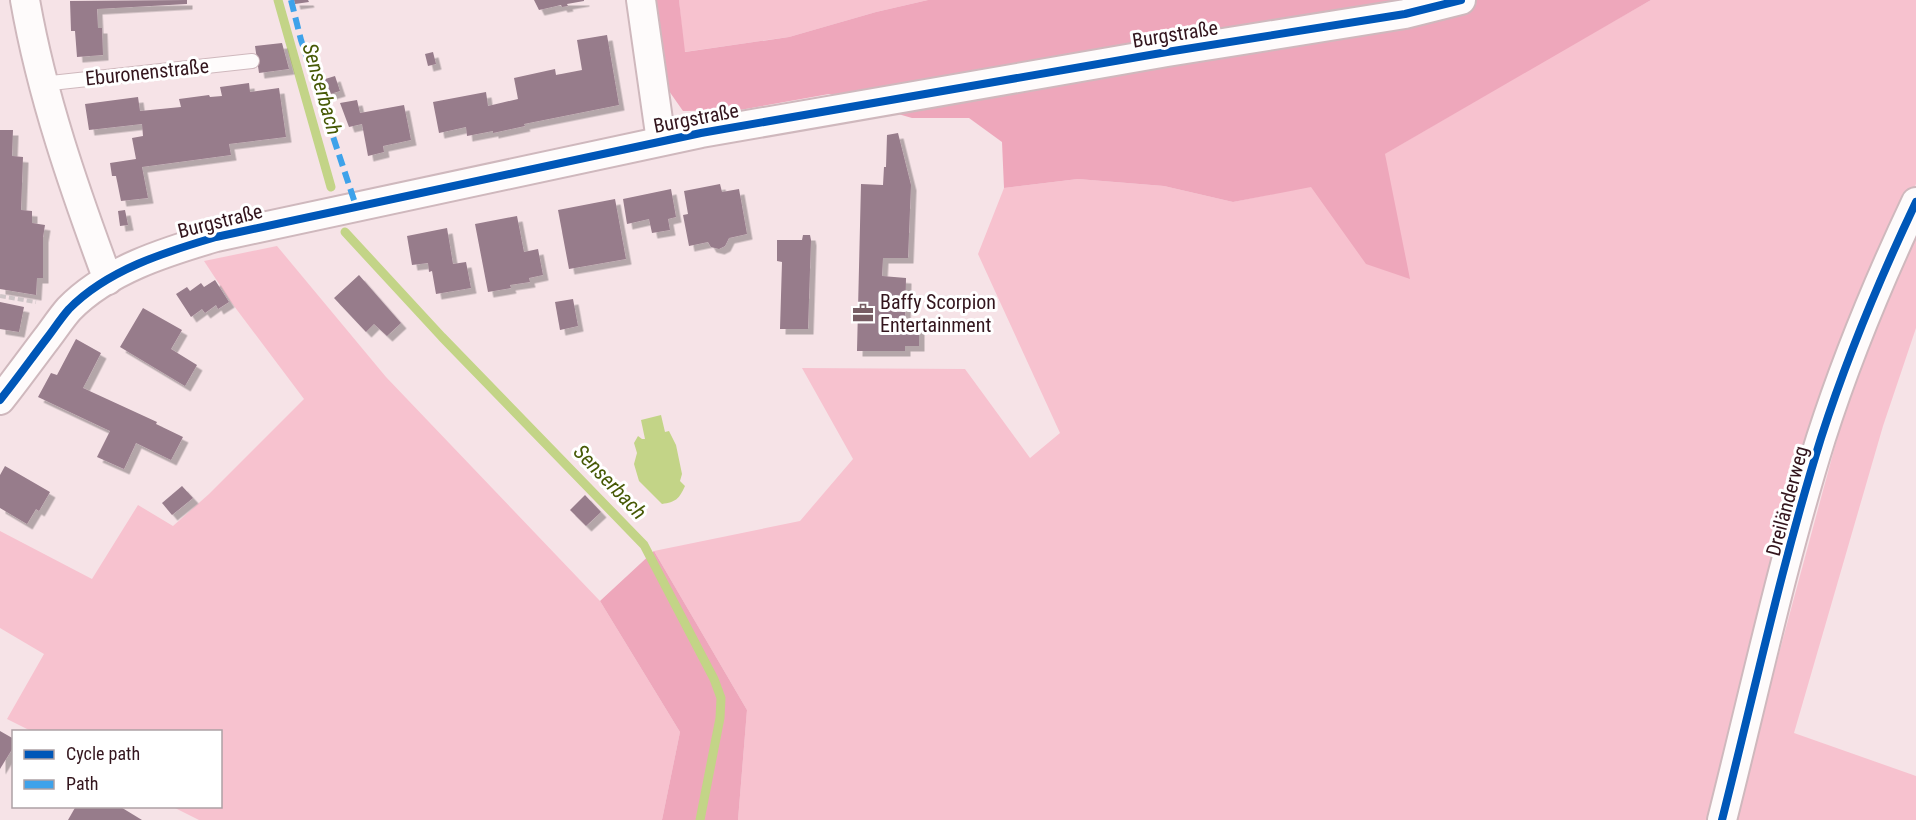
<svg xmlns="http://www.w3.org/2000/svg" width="1916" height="820" viewBox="0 0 1916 820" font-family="'Roboto Condensed',sans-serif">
	<defs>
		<filter id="shadow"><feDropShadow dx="5.5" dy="5.5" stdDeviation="0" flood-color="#0004"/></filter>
	</defs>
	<rect width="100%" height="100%" fill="#f6e3e7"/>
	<g fill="#f7c2cf">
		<polygon points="679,0 928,0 876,12 789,37 684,52"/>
		<polygon points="1651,0 1916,0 1916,184 1883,254 1711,820 738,820 747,710 654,551 800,521 853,459 802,368 965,369 1030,458 1060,433 978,254 1004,188 1078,179 1164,186 1233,202 1340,180 1549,58"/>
		<polygon points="1916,229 1916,328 1883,426 1794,733 1916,776 1916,820 1734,820 1841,424 1900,263"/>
		<polygon points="277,246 386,377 600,601 680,732 662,820 199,820 173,807 220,806 220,732 31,731 7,719 44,654 0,628 0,531 92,579 138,505 173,526 209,494 304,399 231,302 204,261"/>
	</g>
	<g fill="#eea7bb">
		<polygon points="653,0 679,0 685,52 789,37 876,12 928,0 1651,0 1385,154 1410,279 1366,264 1311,187 1233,202 1164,186 1078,179 1004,188 1002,142 969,118 912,118 829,94 740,110 683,111 669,91"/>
		<polygon points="654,551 747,710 738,820 662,820 680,732 600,601"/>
	</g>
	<path fill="#c3d487" d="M661,415L665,432L669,431L676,445L682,474L680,481L685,486C679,499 676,502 662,504L639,481L634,464L637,453L634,443L638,436L642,439H645L641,420Z"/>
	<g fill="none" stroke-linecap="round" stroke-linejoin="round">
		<g stroke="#c3d487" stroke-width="9">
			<polyline points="278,0 331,187"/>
			<polyline points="345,232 442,337 644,545 714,679 721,698 720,718 700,820"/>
		</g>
	</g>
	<g fill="#977c8b" filter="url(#shadow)">
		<polygon points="187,0 187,4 97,9 98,28 102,28 103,55 77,57 75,31 71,31 70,1"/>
		<polygon points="294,0 308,0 309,2 295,4"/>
		<polygon points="534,0 584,0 584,1 567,4 568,6 562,7 561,5 539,10"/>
		<polygon points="607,35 619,105 524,124 525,126 493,133 493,131 467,136 466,127 439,133 433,102 486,92 488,106 518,99 514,78 555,69 556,75 582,70 577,40"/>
		<polygon points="282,43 289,69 259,73 255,46"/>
		<polygon points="433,52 436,64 428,66 425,54"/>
		<polygon points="335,76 340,91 327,95 322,80"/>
		<polygon points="249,83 250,92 279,88 286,137 229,144 231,155 142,167 148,198 121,201 116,176 112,176 110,163 136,159 132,138 143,136 142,124 89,130 85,104 138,97 140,111 181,107 179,99 209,95 210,97 222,96 220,87"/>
		<polygon points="357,100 360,113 404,105 411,140 383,146 384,152 368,156 362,124 349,127 340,103"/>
		<polygon points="0,130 13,130 12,156 23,157 21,210 32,211 32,223 45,225 43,237 43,278 37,278 36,295 0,289"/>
		<polygon points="898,133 911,185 908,258 883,258 882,276 906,278 905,323 919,322 919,346 905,346 905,351 857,351 861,184 883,185 884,167 886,167 887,135"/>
		<polygon points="720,184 722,192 739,189 747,234 729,238 725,246 719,249 711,247 708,242 689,246 683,215 688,214 684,191"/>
		<polygon points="671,189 676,217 668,219 670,230 652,233 649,219 627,224 623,199"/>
		<polygon points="615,199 626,259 569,269 558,210"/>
		<polygon points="125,210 128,225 120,226 118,211"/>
		<polygon points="517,216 524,252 538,249 543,275 529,278 530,282 510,285 511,288 488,292 475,224"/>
		<polygon points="447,228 453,264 466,262 471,288 436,294 432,271 429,272 428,263 412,265 407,236"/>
		<polygon points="803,235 810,235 811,240 808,329 780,329 782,262 777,261 777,240 802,240"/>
		<polygon points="359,275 401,323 387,336 374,324 366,332 334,298"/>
		<polygon points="215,280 229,302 218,309 216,305 205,313 202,309 191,317 176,294 187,287 190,291 201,283 204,287"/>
		<polygon points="573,299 578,326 560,330 555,302"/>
		<polygon points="0,302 24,307 19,332 0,329"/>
		<polygon points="143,308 182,330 171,349 197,365 185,386 120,347"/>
		<polygon points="76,339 101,353 83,388 157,422 156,424 183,437 171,460 136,443 124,469 97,457 110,431 38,397 51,373 57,375"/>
		<polygon points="5,466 50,492 39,511 36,509 27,524 0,508 0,475"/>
		<polygon points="182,486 193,498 172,515 162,503"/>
		<polygon points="585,495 601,512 586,526 570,510"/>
		<polygon points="0,731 14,739 14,746 0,769"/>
		<polygon points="76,806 119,806 142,820 68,820"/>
	</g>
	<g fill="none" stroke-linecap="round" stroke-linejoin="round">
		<defs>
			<polyline id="lane" points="42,84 252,61"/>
			<g id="street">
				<path d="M25,0C42,97 74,188 108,280"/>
				<polyline points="641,0 661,141"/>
				<path d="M0,400C16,380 31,359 47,338C54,329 61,318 69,309C107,270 165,252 216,237L701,133L1167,52L1405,14L1461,0"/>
				<path d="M1722,820C1754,693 1782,563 1821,438C1847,357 1880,278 1916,202"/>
			</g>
		</defs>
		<use href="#lane" stroke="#cfb8bd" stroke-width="16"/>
		<use href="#street" stroke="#cfb8bd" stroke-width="32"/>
		<polyline stroke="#cec5c7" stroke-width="4" stroke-dasharray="6 3" stroke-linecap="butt" points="0,296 36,302"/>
		<use href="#lane" stroke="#fefbfb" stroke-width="14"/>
		<use href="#street" stroke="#fefbfb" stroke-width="28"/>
		<polyline stroke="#3ea2ea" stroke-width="6" stroke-dasharray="12 6" stroke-linecap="butt" points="291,0 301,40 356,206"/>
		<defs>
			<g id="cycleway">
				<path d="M0,400C16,380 31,359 47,338C54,329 61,318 69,309C107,270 165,252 216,237L701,133L1167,52L1405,14L1461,0"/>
				<path d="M1722,820C1754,693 1782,563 1821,438C1847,357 1880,278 1916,202"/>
			</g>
		</defs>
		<use href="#cycleway" stroke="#fff" stroke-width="11"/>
		<use href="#cycleway" stroke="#0057b8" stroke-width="8"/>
	</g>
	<defs>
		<symbol id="office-bare" viewBox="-9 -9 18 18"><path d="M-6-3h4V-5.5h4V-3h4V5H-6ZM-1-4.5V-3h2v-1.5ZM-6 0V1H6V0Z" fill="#775d64" stroke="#fff" stroke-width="2.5" paint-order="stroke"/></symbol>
	</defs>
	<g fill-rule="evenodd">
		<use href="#office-bare" x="848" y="298" width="30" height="30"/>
	</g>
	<g text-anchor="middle" stroke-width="6" stroke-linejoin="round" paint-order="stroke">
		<g font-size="20" fill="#33151d" stroke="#fff">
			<text transform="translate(1175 34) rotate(-9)" y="7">Burgstraße</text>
			<text transform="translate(147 72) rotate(-6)" y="7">Eburonenstraße</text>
			<text transform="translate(696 118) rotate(-11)" y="7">Burgstraße</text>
			<text transform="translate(220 221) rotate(-14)" y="7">Burgstraße</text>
			<text transform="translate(1787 501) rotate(-75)" y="7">Dreiländerweg</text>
		</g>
		<g font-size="20" fill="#33151d" stroke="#fff" text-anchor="start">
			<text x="880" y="309">Baffy Scorpion<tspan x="880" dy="23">Entertainment</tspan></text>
		</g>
		<g font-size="21" font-style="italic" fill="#465905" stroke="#fff">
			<text transform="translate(322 89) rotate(74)" y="7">Senserbach</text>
			<text transform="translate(610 482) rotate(46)" y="7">Senserbach</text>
		</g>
	</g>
	<rect x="12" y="730" width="210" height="78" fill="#ffffff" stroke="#ada1a5" stroke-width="1.5"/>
	<rect x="24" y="750" width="30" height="9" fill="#0057b8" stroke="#ada1a5" stroke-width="1.5"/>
	<text x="66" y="760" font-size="18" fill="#33151d">Cycle path</text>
	<rect x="24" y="780" width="30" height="9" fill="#3ea2ea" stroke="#ada1a5" stroke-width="1.5"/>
	<text x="66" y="790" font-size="18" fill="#33151d">Path</text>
</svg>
